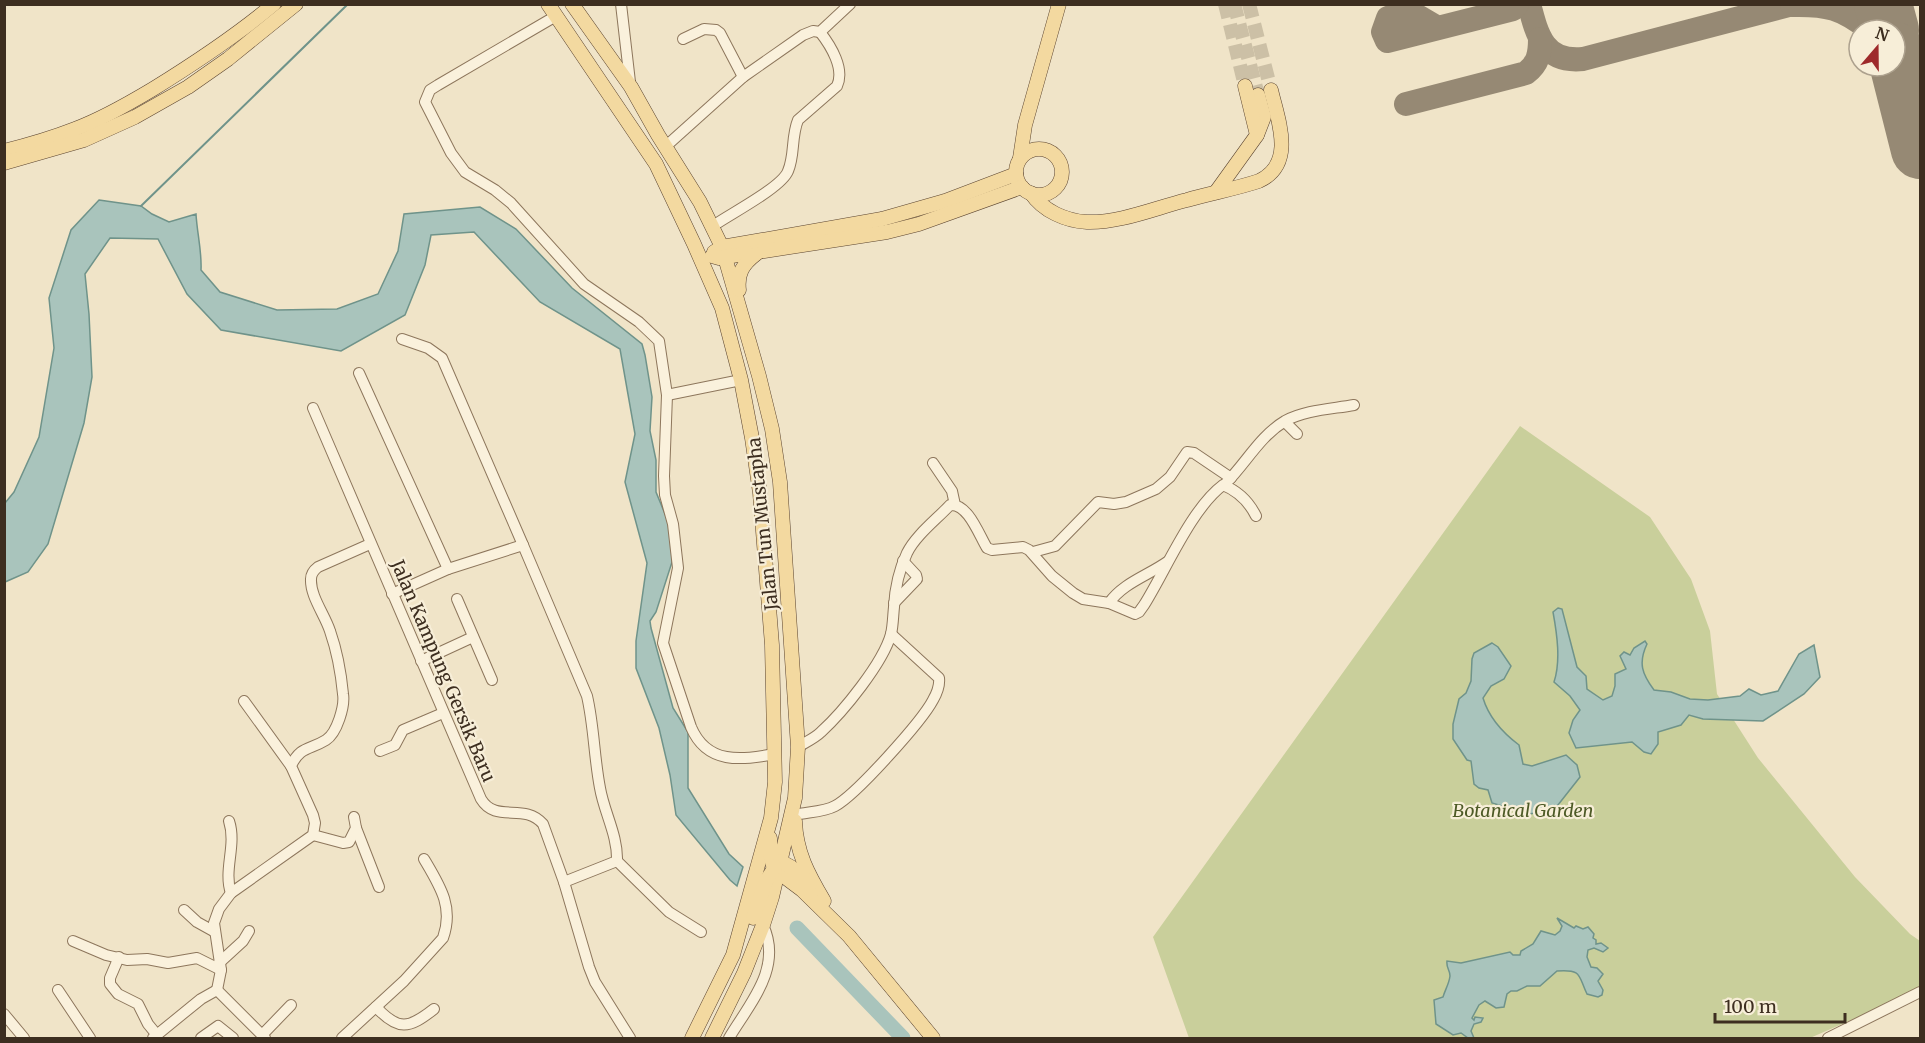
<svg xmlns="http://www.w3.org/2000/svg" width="1925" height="1043" viewBox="0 0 1925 1043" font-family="Merriweather,serif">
	<rect width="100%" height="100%" fill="#f0e4c8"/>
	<polygon fill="#c9cf9b" points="1520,426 1650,517 1691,579 1710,631 1717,694 1758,758 1855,877 1910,934 1920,941 1920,990 1810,1038 1189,1038 1153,937"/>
	<g fill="#a9c4bc" stroke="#6f938a" stroke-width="1.5">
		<path d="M99,200L141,206L152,214L169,222L196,214C197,233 202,251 201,270L220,292L277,310L337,309L378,294L398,251L404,214L480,207L516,229L572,288L642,344L645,355L652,397L650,431L656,460V492L672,531L673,559L656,612L650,621L651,628L673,708L688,732V788L729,854L743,867L737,886L730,880L676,815L670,775L659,728L636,668V641L647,563L625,482L635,434L620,349L540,302L474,232L431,235L425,265L405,315L341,351L221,330L187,294L158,239L110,238L85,274L89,314L92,377L84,423L48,544L28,572L5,582V503L14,492L39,437L54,348L49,298L71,230Z"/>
		<path d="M1558,608L1562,609L1577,667L1586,676L1587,689L1603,700L1612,696L1615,686V674L1626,669L1620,656L1624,652L1630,655L1634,648L1645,641L1647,644C1638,663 1642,674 1654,690L1671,692L1690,699L1708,700L1740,696L1749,689L1761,695L1778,691L1799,654L1814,645L1820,677L1804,694L1763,721L1703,719L1689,715L1681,725L1658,732V744L1651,754L1644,752L1632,742L1576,748L1569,733L1573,720L1580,710L1570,696L1554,682C1561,661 1557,634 1553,612Z"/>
		<path d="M1492,643L1498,647L1511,666L1504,679L1491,686L1483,698C1489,718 1503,733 1519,745L1523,764L1532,766L1566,755L1577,765L1580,777L1554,810L1529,814L1492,803L1488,790L1479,788L1474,784L1471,761L1467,760L1453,739V724L1459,699L1466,693L1471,681L1472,659L1474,653Z"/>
		<path d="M1557,918L1574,928L1576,926L1583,929L1588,927L1594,934L1593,938L1596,940V944L1601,943L1608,948L1603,952L1594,948L1588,950L1587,957L1591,967L1597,968L1603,974L1598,981L1603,990L1602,995L1598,997L1587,994C1578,976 1583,969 1557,971L1540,986H1527L1517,991H1511L1507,994L1504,1007L1496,1008L1485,1001L1479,1005L1472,1018L1474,1020L1475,1017L1483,1018L1481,1022L1474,1024L1471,1031L1474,1038H1468L1461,1033L1453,1035L1436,1024L1434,1000L1443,997C1445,990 1449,984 1450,976C1450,970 1446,968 1447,961L1461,963L1510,952L1513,955H1520L1521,951L1533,944L1541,931L1555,935L1560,931L1562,926Z"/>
	</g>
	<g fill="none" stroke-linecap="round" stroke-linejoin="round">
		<polyline stroke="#6f938a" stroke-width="2" points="141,206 348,4"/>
		<polyline stroke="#a9c4bc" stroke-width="15" points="797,928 903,1038"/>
		<g stroke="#968974" stroke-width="24">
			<path d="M1529,4C1537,35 1544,63 1583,59L1793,4"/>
			<path d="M1792,5C1827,4 1842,8 1870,30"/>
			<polyline points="1438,28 1409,11 1400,12 1400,14 1388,18 1383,32 1387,41 1513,9 1517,4"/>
			<polyline points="1895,64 1901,75"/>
			<path d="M1406,104L1526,73C1538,64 1540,54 1540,39"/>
			<polyline points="1915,129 1920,139"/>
		</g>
		<g stroke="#968974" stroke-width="58">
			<polyline points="1883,4 1890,30"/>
			<polyline points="1895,51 1920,150"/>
		</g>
		<g stroke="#ccc0a6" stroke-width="14" stroke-dasharray="14 7" stroke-linecap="butt">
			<polyline points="1225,4 1245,86"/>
			<polyline points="1234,4 1258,95"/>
			<polyline points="1249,4 1271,90"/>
		</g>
		<defs>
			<g id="minor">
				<polyline points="621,4 630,82"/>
				<path d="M556,16L438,85L430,90L425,102L451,153L465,172L495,190L511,203L584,284L639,322L659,341L667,395L664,476L665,495L673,524L678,568L663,643L691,727C707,765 741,760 775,754"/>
				<polyline points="683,39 704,29 716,30 720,33 743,77"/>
				<polyline points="665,147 743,77 803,35 813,31 820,32 850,4"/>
				<path d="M716,224C732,213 782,187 788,171C795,155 791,137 798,120L837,86C845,69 831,46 820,32"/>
				<polyline points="402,339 428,348 442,358 523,545"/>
				<polyline points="359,373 448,569"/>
				<polyline points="667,395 741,380"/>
				<path d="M313,408L481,799C496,824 524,802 543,824L564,882L589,967L595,982L630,1038"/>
				<polyline points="1285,422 1297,434"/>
				<polyline points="933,463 952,491 955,505"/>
				<path d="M1226,483C1246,463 1260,436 1285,421C1305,410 1332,409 1354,405"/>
				<polyline points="1033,552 1055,546 1098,502 1114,504 1126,502 1156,489 1170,477 1187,452 1194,453 1231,478"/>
				<path d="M392,594L448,569L523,545L587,696C594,726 594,757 600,788C604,812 618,836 617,861L564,882"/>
				<polyline points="457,599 492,680"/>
				<polyline points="894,603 917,579 916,575 903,561"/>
				<path d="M1109,603C1123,583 1147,576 1167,562"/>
				<polyline points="421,661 473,637"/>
				<polyline points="244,701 291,766"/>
				<path d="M798,747C806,742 815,738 821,732C843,712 883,663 891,634C893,626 893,616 894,607C895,588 899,570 907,553C916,535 936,520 950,505C968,503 979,535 987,548L992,550L1023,547L1029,550L1052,576L1073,593L1083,599L1109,603L1135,614L1139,612L1144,605C1166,570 1191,509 1223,485C1238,491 1249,502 1256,516"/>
				<polyline points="380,751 395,745 403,730 443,713"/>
				<path d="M795,815C807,812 824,812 835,806C856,795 922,721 933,700C937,693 940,686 939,678L891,634"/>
				<path d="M229,821C237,845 223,870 231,893"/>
				<polyline points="356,828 379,887"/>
				<polyline points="313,835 343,843 349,842 356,828 354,817"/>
				<polyline points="617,861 669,912 701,932"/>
				<polyline points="184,910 197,922 215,932"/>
				<polyline points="73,941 106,955 127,960 147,959 168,963 197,958 221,970"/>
				<polyline points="119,957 110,978 110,984 118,994 138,1004 148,1024 157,1035"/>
				<polyline points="219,963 243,941 249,931"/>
				<polyline points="58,990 90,1038"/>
				<path d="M217,990L221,970L214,923L219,909L231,893L313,835L315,823L313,815L291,766C300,746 310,750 326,740C337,733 345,706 343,694C341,673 337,651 330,631C325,615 310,596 311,579C311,574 314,570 318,567L370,544"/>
				<polyline points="217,990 265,1038"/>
				<path d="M376,1007C398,1031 409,1029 434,1009"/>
				<polyline points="4,1014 24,1038"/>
				<polyline points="262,1035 291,1005"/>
				<polyline points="153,1038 201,999 217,990"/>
				<polyline points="201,1038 218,1026 233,1038"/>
				<path d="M342,1038L404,981L443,938C454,907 440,886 424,859"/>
				<path d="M729,1038C750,1003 783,968 763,925"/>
				<polyline points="1828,1038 1920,992"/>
			</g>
			<g id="major">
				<polyline points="548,4 656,164 694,244 722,308 741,380 752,438 760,493 772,645 775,782 771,818 733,955 692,1038"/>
				<polyline points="572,4 631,87 658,135 700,202 722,247 759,376 772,429 780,482 798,747 795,798 772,897 763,925 744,973 712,1038"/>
				<polyline points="1257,135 1264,117 1258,95"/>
				<circle cx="1039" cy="172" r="23"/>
				<path d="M4,151C28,145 52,138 75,129C102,119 128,104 153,89C195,63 236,36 274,4"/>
				<polyline points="1020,158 1025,125 1059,4"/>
				<polyline points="4,163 84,140 135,117 188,87 228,59 296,4"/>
				<polyline points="1216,192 1257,135 1245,86"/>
				<path d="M1031,193C1043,211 1066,221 1087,222C1120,223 1155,208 1187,200C1211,193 1235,189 1259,181C1296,164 1278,120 1271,90"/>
				<polyline points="714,252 722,247 882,219 945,201 1016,174"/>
				<polyline points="712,256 719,258 887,232 919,224 1022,187"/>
				<path d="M739,290C737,273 743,264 756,254"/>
				<path d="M795,821C796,852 808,874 824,901"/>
				<polyline points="770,838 770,854 774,869 802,890 849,936 933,1038"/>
				<polyline points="780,861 791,867 810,884"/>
				<polyline points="753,918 766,881 775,867"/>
			</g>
		</defs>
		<use href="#minor" stroke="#8d765c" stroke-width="12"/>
		<use href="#major" stroke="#5b4430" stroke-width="15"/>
		<use href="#minor" stroke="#faf1dc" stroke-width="10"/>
		<use href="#major" stroke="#f3d9a0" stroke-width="14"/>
	</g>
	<g text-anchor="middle" stroke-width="4.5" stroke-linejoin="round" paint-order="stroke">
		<g font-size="18" fill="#3d2e20" stroke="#f7eed8">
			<text transform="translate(763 524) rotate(-96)" y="6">Jalan Tun Mustapha</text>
			<text transform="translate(443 671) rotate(67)" y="6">Jalan Kampung Gersik Baru</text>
		</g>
		<g font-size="18" font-style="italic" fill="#4d5a26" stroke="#f7eed8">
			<text x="1523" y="817">Botanical Garden</text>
		</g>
	</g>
	<rect width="1925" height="1043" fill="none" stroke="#3d2e20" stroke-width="12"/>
	<g transform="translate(1877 48) rotate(20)"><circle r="28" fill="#f7eed8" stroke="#ada18e" stroke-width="1.5"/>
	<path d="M0-4.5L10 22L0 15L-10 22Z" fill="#9e2a2b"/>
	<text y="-9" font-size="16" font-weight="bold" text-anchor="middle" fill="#3d2e20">N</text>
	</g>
	<path d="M1715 1013v9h130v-9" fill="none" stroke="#3d2e20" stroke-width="3"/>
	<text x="1724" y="1013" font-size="18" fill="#3d2e20" stroke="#f7eed8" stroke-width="4.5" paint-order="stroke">100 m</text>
</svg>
